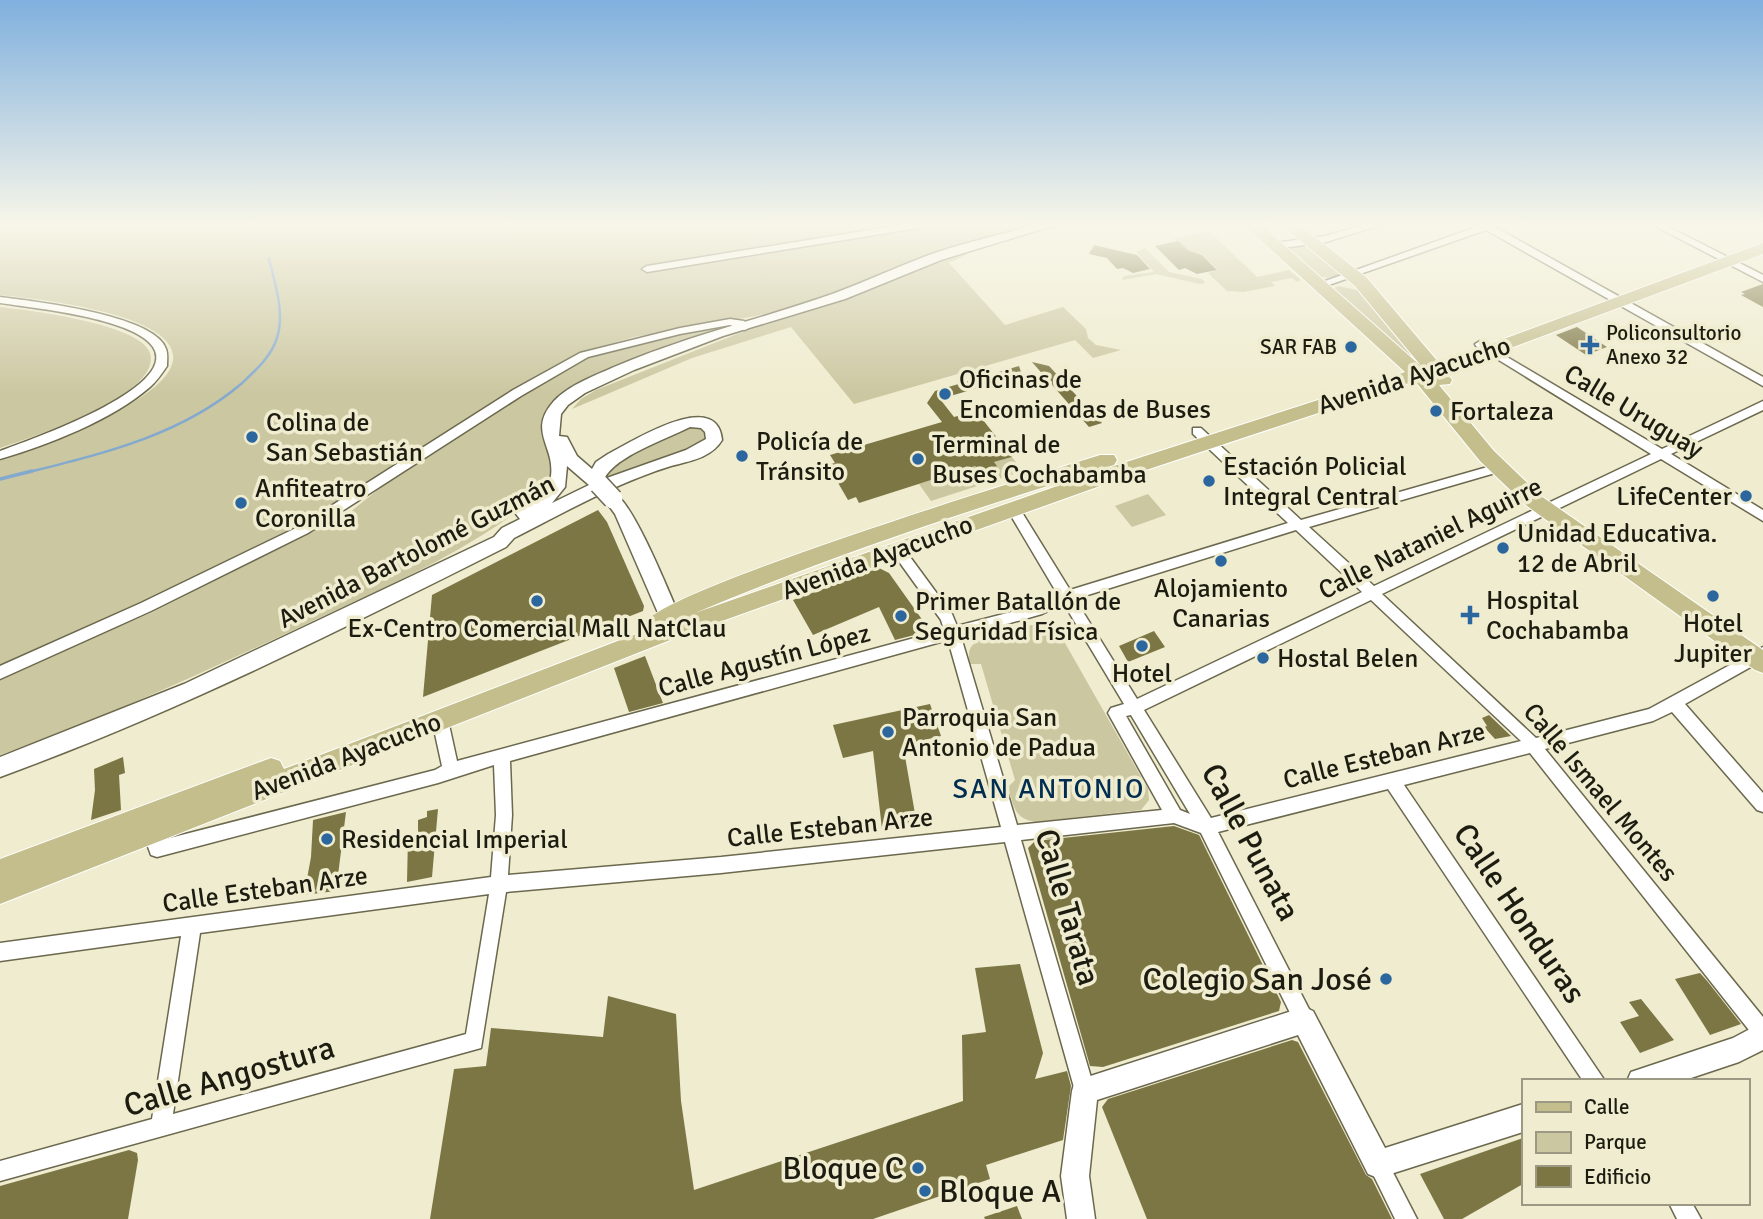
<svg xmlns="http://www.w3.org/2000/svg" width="1763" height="1219" viewBox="0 0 1763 1219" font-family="Signika,sans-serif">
	<rect width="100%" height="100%" fill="#efeccf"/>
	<g fill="#cbc7a1">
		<path d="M0,223H1037L933,253L809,302L756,316L634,337L578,353L507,394L317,518L140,604L0,667V461C40,446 154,406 171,367C194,314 30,298 0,295Z"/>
		<polygon points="1209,231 1257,277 1289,270 1301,280 1297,282 1292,278 1271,282 1275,286 1244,292 1227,291 1208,273 1218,270 1202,254 1190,252 1173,238"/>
		<path d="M1307,245L1342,274L1341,275C1312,284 1306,267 1286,247Z"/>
		<polygon points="1145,248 1169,272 1202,279 1205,283 1200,284 1156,274 1122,280 1124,276 1154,272 1136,252"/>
		<polygon points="968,254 949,263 1005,325 1063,307 1086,329 1088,338 1096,345 1121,350 1093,358 1075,340 854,404 791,327 692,358 572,409 581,399 596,390 737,334 844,299 943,258"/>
		<polygon points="1339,286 1361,291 1413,355 1407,357 1332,289"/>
		<path d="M0,307C29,310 141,324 150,353C163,395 30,438 0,448Z"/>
		<path d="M727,326L557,400L551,485C477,549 386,587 298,628C200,674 102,719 0,755V677L151,613L349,513L396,475L486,419L532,387L578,360L675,335Z"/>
		<polygon points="692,425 703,427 708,438 697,447 609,479 605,476 615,461"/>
		<polygon points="1012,457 1023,471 931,501 919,484 975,466 980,471 996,466 994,462"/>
		<polygon points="1148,494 1166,515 1132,527 1115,506"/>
		<path d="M1032,625L1045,626L1061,636L1148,789L1149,800L1141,810L1036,822C1014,819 1014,806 1008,787L1015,780L981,664H970C969,659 968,652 971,647C979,636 1018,629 1032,625Z"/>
	</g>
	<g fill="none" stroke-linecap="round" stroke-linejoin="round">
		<path stroke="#84a9cf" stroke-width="2.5" d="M25,473C101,454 180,436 241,384C255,371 271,357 277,338C285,312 275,284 269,259"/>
		<polyline stroke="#84a9cf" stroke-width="3.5" points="0,479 32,471"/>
	</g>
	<g fill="#7c7645">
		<polygon points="1178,241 1189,251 1202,255 1217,270 1197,274 1185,268 1179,270 1155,246"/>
		<polygon points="1094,245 1137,255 1150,269 1133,273 1123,268 1117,269 1107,258 1089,254"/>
		<polygon points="1763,284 1763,307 1741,295 1745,294 1741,292"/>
		<polygon points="1577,327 1607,347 1586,355 1556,335"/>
		<polygon points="1032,362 1049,366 1102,423 1089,427"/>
		<polygon points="1019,366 1022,375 940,399 954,417 976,411 1012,457 994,462 997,466 980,471 975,466 859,503 856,497 848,500 830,469 834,468 831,464 835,463 830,455 942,422 927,403 935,391"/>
		<polygon points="598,510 607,522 644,606 643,611 423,697 432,595"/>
		<polygon points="879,568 889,573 926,625 922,633 895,640 879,607 813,635 793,600"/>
		<polygon points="1154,631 1165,647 1128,662 1119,646"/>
		<polygon points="645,656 663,703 629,712 614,668"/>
		<polygon points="930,704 941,736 903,745 917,825 882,829 873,751 843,758 833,725"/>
		<polygon points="1489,715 1511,736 1495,739 1484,727 1487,726 1482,718"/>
		<polygon points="123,757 125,773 119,775 121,810 91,820 95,790 94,769"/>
		<polygon points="438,809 432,877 407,882 408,837 418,833 418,820 427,817 427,811"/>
		<polygon points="346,812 336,891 304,895 311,857 313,820"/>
		<polygon points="1174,826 1199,835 1281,1002 1279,1011 1103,1067 1090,1066 1028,848 1035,841"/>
		<polygon points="1020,964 1043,1053 1035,1079 1067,1071 1071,1086 1063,1140 986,1165 990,1179 873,1219 430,1219 454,1069 486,1066 491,1028 603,1037 608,996 676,1014 681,1101 694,1190 963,1101 962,1035 986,1032 975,968"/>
		<polygon points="1700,973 1708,982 1741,1024 1710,1035 1675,979"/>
		<polygon points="1641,999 1674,1040 1640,1053 1620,1022 1639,1016 1629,1002"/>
		<polygon points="1292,1040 1298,1042 1366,1175 1372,1179 1392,1219 1147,1219 1102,1107 1108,1099"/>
		<polygon points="1523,1138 1523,1184 1462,1219 1444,1219 1420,1174"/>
		<polygon points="129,1150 137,1153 138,1160 128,1219 0,1219 0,1186"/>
		<polygon points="1017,1206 1022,1219 985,1219 984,1217"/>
	</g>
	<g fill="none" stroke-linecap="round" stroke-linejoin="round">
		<defs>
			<g id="street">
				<polygon points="913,223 923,225 918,228 647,272 642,269 647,266"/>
				<polygon points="1371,223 1387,223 1326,242 1275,249 1270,246 1275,243 1325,236"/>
				<polygon points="1476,223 1497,223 1495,227 1763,377 1763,386 1486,230 1323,287 1314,285 1479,226"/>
				<polygon points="1649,223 1661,223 1763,275 1763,282"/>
				<path d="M0,297C32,301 156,315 166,349C168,354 167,361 167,366C162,373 157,381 150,387C112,420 48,445 0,459V451C27,441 181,388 153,347C134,318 34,308 0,303Z"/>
				<polygon points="730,319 744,321 750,327 745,330 730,325 680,334 588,357 521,396 308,533 151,611 0,679 0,666 141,603 298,527 513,390 580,353 680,328"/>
				<path d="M1480,341L1662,449L1763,401V410L1671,454L1763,510V521L1661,459L1382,594L1536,738L1649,709L1763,647V660L1685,704L1763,793V812L1757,810L1672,712L1653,721L1545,749L1763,1017V1041L1756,1039L1530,753L1404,785L1605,1081H1583L1388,789L1218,832L1311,1013L1313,1020L1311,1027L1304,1029L1297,1027L1201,833L1174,823L1021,840L1095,1091L1092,1098L1085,1101L1078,1098L1075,1091L1005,842L721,873L506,892L481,1048L0,1181V1161L152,1119L181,936L0,961V943L491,877L496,815L494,765L438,783L157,857L151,855L143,833L145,828L151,825L157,828L162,840L435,770L442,766L432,720L435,715L440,714L445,715L448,720L457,761L944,630L941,620L890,549L897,544L902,546L952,614L957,626L1038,605L1058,595L1007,509L1013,504L1018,506L1070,590L1288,523L1193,434V428H1201L1301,520L1498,464L1502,465L1504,468L1502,471L1309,527L1374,586L1651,454L1476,346L1475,344ZM1296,530L1362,592L1137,699L1075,599ZM1371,600L1521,741L1211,818L1144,710ZM1064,604L1124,704L1111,708L1108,713L1162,810L1017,825L961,637L1042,614ZM948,640L1001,827L721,857L508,875L512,815L510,761ZM1131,715L1190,814L1180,810L1126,716ZM489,894L466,1034L173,1114L200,933Z"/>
				<polygon points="1378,1154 1385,1157 1417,1219 1395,1219 1368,1164 1371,1157"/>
				<polygon points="1669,1203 1692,1203 1701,1219 1677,1219"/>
			</g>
			<g id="secondary">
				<path d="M1041,223H1062L941,260L845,299L723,336L634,370L585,393L568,405L561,414L559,436L567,437L577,456L592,469L596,462L608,454C632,442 717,387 722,440C711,458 690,461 671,466C616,483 565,512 514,538L506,547C341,630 175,713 0,777V757L184,684L494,537L502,528L520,519L516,514C525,499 548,496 551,476C555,446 527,431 554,401C569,385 594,376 614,367C686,336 762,319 835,293C867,281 897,267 929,255C965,242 1004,234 1041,223ZM690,427L701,428L705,432L706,439L686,450L604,479C615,456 667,439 690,427ZM567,466L589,485L552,503L565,487Z"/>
				<path d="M613,493C633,499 674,605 685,629L682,634L675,637L668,634L665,629L615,514L604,499Z"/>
				<polygon points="1304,1007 1313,1011 1385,1148 1523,1104 1523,1132 1378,1178 1368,1174 1298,1035 1097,1100 1089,1176 1095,1219 1067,1219 1061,1176 1072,1091 1075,1081"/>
				<polygon points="1763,1022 1763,1050 1739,1062 1682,1081 1627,1081 1631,1072 1733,1038"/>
			</g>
			<path id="primary" d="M1242,223H1259L1422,367L1355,286L1279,223H1297L1367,278L1439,363L1763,243V254L1446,372L1452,380L1450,384L1439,385L1494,451L1541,496L1763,650V673L1755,670L1527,506L1480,461L1415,381L1128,476L683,635L0,904V859L271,758L280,761L284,769L649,629L645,623C664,589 1040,474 1100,455H1114L1117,460L1114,465C973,509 832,555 695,613L1114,466L1405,372Z"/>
		</defs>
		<use href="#street" stroke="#6b684e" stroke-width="3"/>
		<use href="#secondary" stroke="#6b684e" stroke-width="3"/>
		<use href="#primary" stroke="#fff" stroke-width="2"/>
		<use href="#street" fill="#fff" fill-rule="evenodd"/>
		<use href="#secondary" fill="#fff" fill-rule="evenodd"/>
		<use href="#primary" fill="#c4be8d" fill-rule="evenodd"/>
		<defs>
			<polyline id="secondary-bridge" points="599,484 613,499"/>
		</defs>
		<use href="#secondary-bridge" stroke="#6b684e" stroke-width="22" stroke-linecap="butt"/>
		<use href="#secondary-bridge" stroke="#fff" stroke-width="19"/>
	</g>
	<linearGradient id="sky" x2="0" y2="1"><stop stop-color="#80b0de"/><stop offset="0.57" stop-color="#f8f6e9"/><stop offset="1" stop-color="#f8f6e9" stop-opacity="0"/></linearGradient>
	<rect width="1763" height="394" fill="url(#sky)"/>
	<g fill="#2b679e" stroke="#efeccf" stroke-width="2.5">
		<path d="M1586.5 334.5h7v7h7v7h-7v7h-7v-7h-7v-7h7z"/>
		<circle cx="1351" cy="347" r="7"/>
		<circle cx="945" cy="394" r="7"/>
		<circle cx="1436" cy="411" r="7"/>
		<circle cx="252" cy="437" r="7"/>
		<circle cx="742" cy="456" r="7"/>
		<circle cx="918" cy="459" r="7"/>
		<circle cx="1209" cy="481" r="7"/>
		<circle cx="1746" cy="496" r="7"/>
		<circle cx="241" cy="503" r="7"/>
		<circle cx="1503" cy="548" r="7"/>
		<circle cx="1221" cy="561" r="7"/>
		<circle cx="1713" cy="596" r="7"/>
		<circle cx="537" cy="601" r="7"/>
		<path d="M1466.5 604.5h7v7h7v7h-7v7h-7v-7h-7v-7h7z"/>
		<circle cx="901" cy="616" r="7"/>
		<circle cx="1142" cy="646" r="7"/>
		<circle cx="1263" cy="658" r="7"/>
		<circle cx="888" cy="732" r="7"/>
		<circle cx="327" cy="839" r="7"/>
		<circle cx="1386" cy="979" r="7"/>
		<circle cx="918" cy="1168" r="7"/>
		<circle cx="925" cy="1191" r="7"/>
	</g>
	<g text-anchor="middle" stroke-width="7" stroke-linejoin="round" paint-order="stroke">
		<g font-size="21" fill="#1d1c11" stroke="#efeccf" text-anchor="start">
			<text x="1606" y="340">Policonsultorio<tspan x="1606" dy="24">Anexo 32</tspan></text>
			<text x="1337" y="354" text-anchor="end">SAR FAB</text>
		</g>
		<g font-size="26" fill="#1d1c11" stroke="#efeccf">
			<text transform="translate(1414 375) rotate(-18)" y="9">Avenida Ayacucho</text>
			<text transform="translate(1634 411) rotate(31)" y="9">Calle Uruguay</text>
			<text transform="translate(1430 538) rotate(-26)" y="9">Calle Nataniel Aguirre</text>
			<text transform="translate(416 551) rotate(-27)" y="9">Avenida Bartolomé Guzmán</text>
			<text transform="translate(877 557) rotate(-20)" y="9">Avenida Ayacucho</text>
			<text transform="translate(764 660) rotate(-15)" y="9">Calle Agustín López</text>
			<text transform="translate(1384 755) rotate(-14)" y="9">Calle Esteban Arze</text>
			<text transform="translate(346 756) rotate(-21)" y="9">Avenida Ayacucho</text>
			<text transform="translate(1601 792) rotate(50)" y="9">Calle Ismael Montes</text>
			<text transform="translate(830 827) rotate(-6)" y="9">Calle Esteban Arze</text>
			<text transform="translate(265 889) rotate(-8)" y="9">Calle Esteban Arze</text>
		</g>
		<g font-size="26" fill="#1d1c11" stroke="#efeccf" text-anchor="start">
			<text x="959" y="388">Oficinas de<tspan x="959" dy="30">Encomiendas de Buses</tspan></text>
			<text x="1450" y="420">Fortaleza</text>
			<text x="266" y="431">Colina de<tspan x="266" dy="30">San Sebastián</tspan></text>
			<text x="756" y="450">Policía de<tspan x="756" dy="30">Tránsito</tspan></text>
			<text x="932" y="453">Terminal de<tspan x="932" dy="30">Buses Cochabamba</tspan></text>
			<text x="1223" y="475">Estación Policial<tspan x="1223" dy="30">Integral Central</tspan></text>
			<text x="255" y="497">Anfiteatro<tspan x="255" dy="30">Coronilla</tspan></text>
			<text x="1732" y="505" text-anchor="end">LifeCenter</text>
			<text x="1517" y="542">Unidad Educativa.<tspan x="1517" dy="30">12 de Abril</tspan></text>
			<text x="1221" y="597" text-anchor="middle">Alojamiento<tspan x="1221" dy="30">Canarias</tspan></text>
			<text x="1486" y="609">Hospital<tspan x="1486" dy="30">Cochabamba</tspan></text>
			<text x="915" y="610">Primer Batallón de<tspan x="915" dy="30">Seguridad Física</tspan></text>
			<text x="1713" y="632" text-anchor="middle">Hotel<tspan x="1713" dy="30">Jupiter</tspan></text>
			<text x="537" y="637" text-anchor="middle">Ex-Centro Comercial Mall NatClau</text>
			<text x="1277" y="667">Hostal Belen</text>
			<text x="1142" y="682" text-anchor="middle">Hotel</text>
			<text x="902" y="726">Parroquia San<tspan x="902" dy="30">Antonio de Padua</tspan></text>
			<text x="341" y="848">Residencial Imperial</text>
		</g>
		<g font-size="28" letter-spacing="2" fill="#012d51" stroke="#efeccf">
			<text x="1049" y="798">SAN ANTONIO</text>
		</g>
		<g font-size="32" fill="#1d1c11" stroke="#efeccf">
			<text transform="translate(1251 842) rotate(62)" y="11">Calle Punata</text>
			<text transform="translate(1068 907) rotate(74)" y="11">Calle Tarata</text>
			<text transform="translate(1520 913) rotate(56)" y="11">Calle Honduras</text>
			<text transform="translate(229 1076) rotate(-16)" y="11">Calle Angostura</text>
		</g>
		<g font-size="32" fill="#1d1c11" stroke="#efeccf" text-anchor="end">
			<text x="1372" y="990">Colegio San José</text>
			<text x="904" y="1179">Bloque C</text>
			<text x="939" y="1202" text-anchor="start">Bloque A</text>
		</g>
	</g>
	<rect x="1522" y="1079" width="228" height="126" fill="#efeccf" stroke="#9b9983" stroke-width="2"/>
	<rect x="1536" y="1102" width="35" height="10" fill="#c4be8d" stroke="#9b9983" stroke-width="2"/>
	<text x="1584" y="1114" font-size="21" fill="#1d1c11">Calle</text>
	<rect x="1536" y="1132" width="35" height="21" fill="#cbc7a1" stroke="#9b9983" stroke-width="2"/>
	<text x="1584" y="1149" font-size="21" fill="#1d1c11">Parque</text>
	<rect x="1536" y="1166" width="35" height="21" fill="#7c7645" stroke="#9b9983" stroke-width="2"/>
	<text x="1584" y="1184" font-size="21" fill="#1d1c11">Edificio</text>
</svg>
